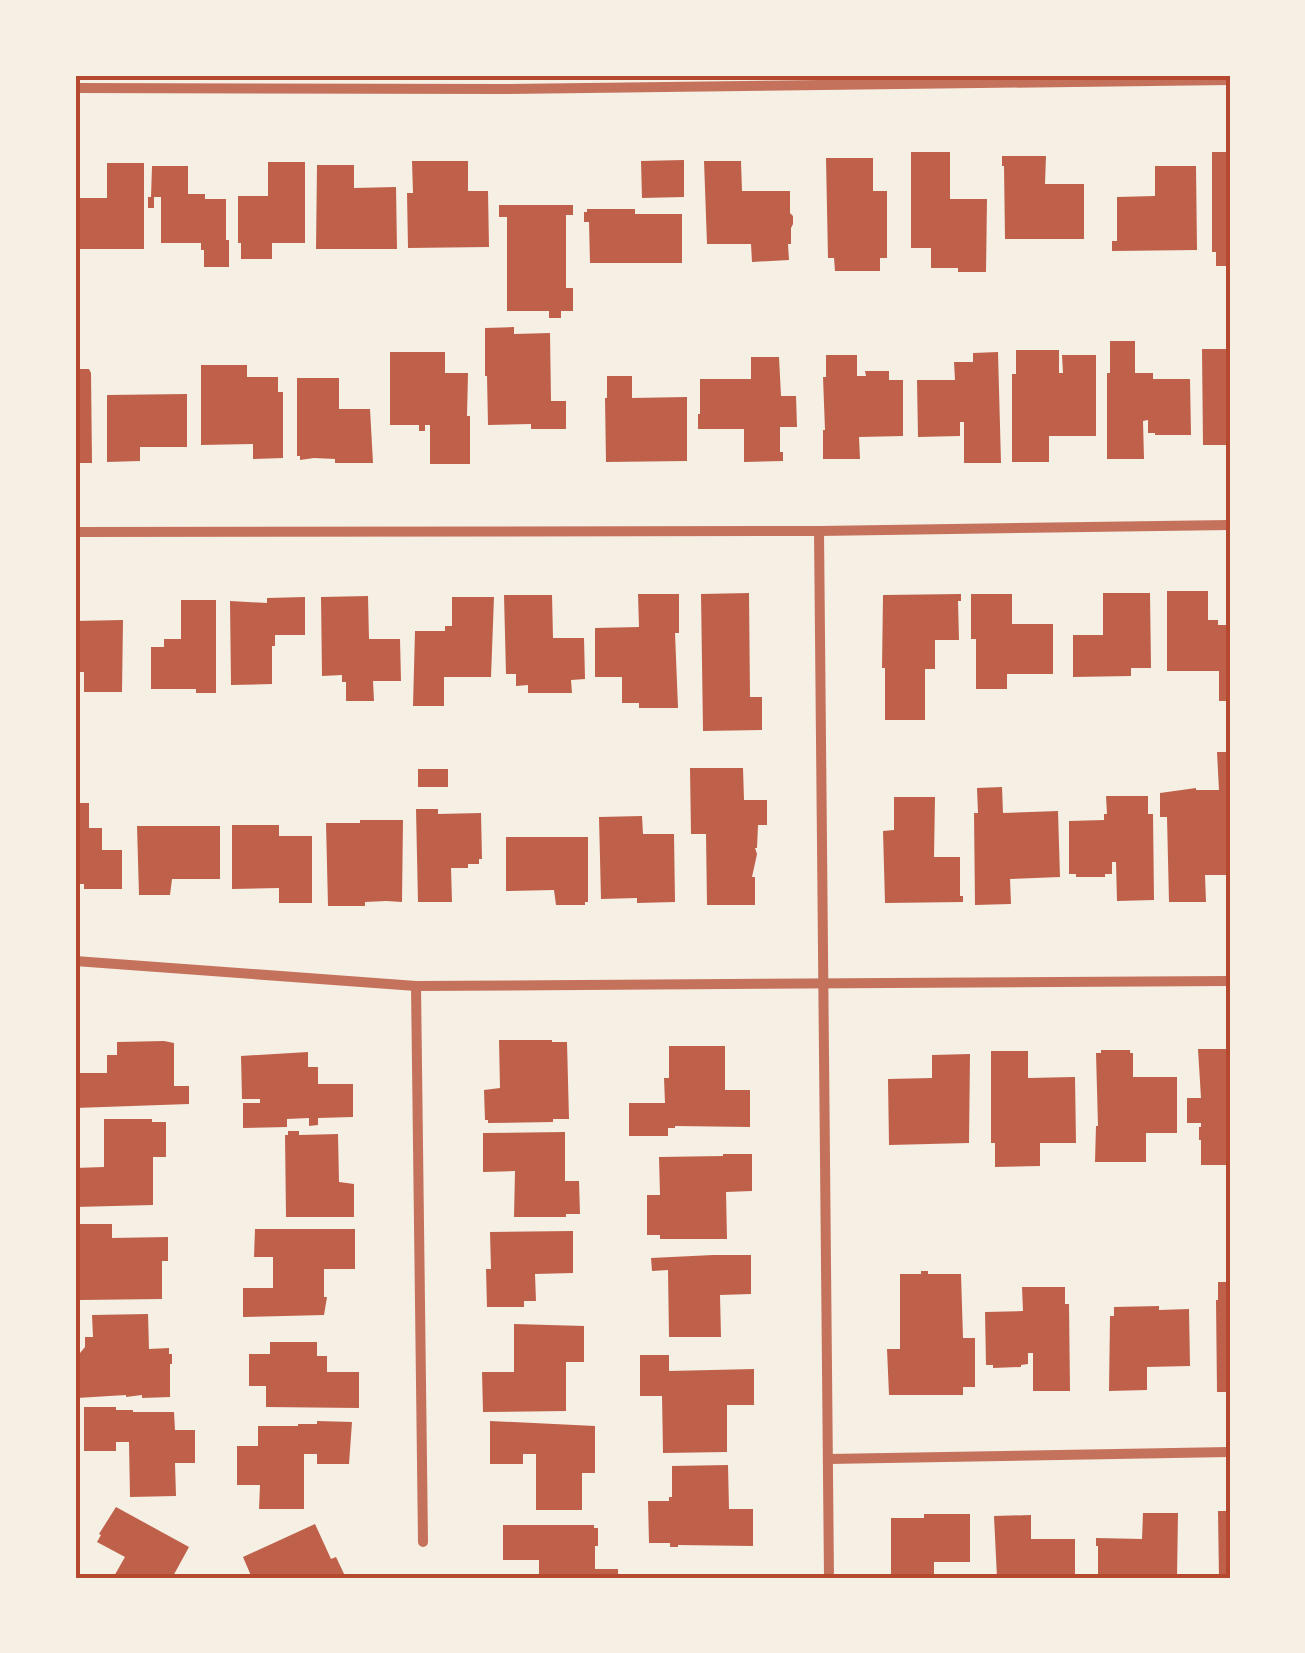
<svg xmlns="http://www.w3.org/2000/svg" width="1305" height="1653" viewBox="0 0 1305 1653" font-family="'IBM Plex Sans',sans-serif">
	<rect width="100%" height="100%" fill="#f6efe4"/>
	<g fill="#bf614a">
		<polygon points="911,152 950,152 950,199 987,199 986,272 958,272 958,268 931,268 931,248 911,248"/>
		<polygon points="1212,152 1230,152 1230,266 1216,266 1216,252 1212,252"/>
		<polygon points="1002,156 1046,156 1045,184 1084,184 1084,239 1005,239 1004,166 1002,166"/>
		<polygon points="826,158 873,158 873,191 887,191 887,258 880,258 880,271 835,271 834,258 828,258"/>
		<polygon points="684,160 684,197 642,198 641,161"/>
		<polygon points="412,161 468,161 468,191 488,191 489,247 408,248 407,193 413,193"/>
		<polygon points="704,161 741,161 742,191 790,191 790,213 793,216 793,224 791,228 791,244 788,244 789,260 752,262 751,244 707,244"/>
		<polygon points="268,162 305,162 305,243 272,243 272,259 241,259 241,243 238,243 238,196 268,196"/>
		<polygon points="107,163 144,163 144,249 77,249 76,198 107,198"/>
		<polygon points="317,165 354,165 354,188 396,187 397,249 316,249"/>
		<polygon points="152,166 188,166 188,194 205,194 205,199 226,199 226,240 229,240 229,267 204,267 204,250 201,250 201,243 161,243 161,197 154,197 154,208 148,208 148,197 151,197"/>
		<polygon points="1155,166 1196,166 1197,250 1112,251 1112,241 1117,241 1117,197 1155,196"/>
		<polygon points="499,205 573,205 573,215 566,215 566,288 573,288 573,311 561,311 561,318 549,318 549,311 507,311 507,217 499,217"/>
		<polygon points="587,209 635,209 635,214 682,214 682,263 590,263 589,222 584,222 584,212 587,212"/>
		<polygon points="514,327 514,334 550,333 551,401 566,401 566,429 531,429 531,424 488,425 487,376 485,376 485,328"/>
		<polygon points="1110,341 1135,341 1135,373 1153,373 1153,379 1190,379 1191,435 1155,435 1155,433 1148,433 1148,420 1143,421 1144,459 1107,459 1107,373 1110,373"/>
		<polygon points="1202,349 1230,349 1230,445 1203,445"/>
		<polygon points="1016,350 1059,350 1059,373 1063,373 1062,355 1096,355 1096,436 1049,436 1049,462 1012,462 1012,374 1016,374"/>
		<polygon points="390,352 445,352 445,373 468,373 467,416 470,416 470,464 430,464 430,425 425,425 425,431 419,431 419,425 390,425"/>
		<polygon points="998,352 1001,463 964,463 964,422 960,422 960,436 918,437 917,380 955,380 954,362 973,362 973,353"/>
		<polygon points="826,355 857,355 857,376 866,376 865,371 889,371 889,380 903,380 903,436 859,437 860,459 823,459 823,430 825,430 823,377 826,377"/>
		<polygon points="751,357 779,357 781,396 796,396 797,427 780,427 780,452 783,452 783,461 744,462 744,429 698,429 698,414 700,414 700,379 751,379"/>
		<polygon points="201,365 247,365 247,377 278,377 278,392 283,392 283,458 253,459 253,444 201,445"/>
		<polygon points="75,369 89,369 91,373 92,463 75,463"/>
		<polygon points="607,376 632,376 632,398 687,397 687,461 606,462 605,398 607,398"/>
		<polygon points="297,378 339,378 339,409 370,409 373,463 335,463 335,459 314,458 300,460 300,456 297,456"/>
		<polygon points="187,394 187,447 140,447 140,461 107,462 107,395"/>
		<polygon points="1167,591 1208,591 1208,620 1218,620 1218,625 1230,625 1230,701 1219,701 1219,671 1167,671"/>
		<polygon points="749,593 750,697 762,697 762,730 703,731 701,594"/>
		<polygon points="1103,593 1150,593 1151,668 1131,668 1131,676 1073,677 1073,635 1103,635"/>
		<polygon points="638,594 679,594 679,633 675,633 678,708 639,708 639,703 622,703 622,677 595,677 595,628 639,627"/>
		<polygon points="961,594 961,601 958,601 959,640 935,640 935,669 925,669 925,720 885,720 885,668 882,668 883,595"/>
		<polygon points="971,594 1012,594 1012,624 1053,624 1053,674 1007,674 1007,689 976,689 976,639 971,639"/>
		<polygon points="504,595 552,595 553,638 584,638 585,679 571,680 572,693 528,693 528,685 516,686 516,674 506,674"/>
		<polygon points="368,596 369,639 400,639 401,681 373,681 374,701 346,701 346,682 342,682 342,675 322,676 321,597"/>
		<polygon points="305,597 305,635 275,635 275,646 272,646 272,684 231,685 230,601 267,603 267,598"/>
		<polygon points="452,597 494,597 491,677 444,677 444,706 413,706 415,631 445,631 445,626 452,626"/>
		<polygon points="181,600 216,600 216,693 196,693 196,689 151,689 151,647 164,647 164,639 181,639"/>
		<polygon points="123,620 122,692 84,692 84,672 75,672 75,621"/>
		<polygon points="1226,750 1230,750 1230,875 1205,875 1206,902 1169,902 1167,817 1160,817 1160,793 1196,788 1196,790 1219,790 1217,752 1226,752"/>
		<polygon points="690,768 743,768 744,800 767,800 767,825 758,825 757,848 755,848 757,854 752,877 755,877 755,905 707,905 706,834 691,834"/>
		<rect x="418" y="769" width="30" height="18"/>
		<polygon points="1002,787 1003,813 1058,811 1060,877 1010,879 1011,904 975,905 974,813 978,813 977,788"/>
		<polygon points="1106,796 1148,796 1148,814 1153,814 1154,900 1117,901 1116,862 1112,862 1112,874 1105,874 1105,877 1076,877 1076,874 1069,874 1069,821 1104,820 1104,814 1107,814"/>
		<polygon points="894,797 935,797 934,857 960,857 960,896 963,896 963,902 885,903 883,831 894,830"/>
		<polygon points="75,803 89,803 89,828 102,828 102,850 122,850 122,889 84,889 84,884 75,884"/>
		<polygon points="416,809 438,809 438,814 481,813 482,859 479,859 479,864 468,864 468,868 451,868 452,902 418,902"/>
		<polygon points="642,816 643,834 674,834 675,902 637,903 637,898 601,899 599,817"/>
		<polygon points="360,820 403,820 402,902 386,901 365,902 365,906 328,906 326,823 360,823"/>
		<polygon points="232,825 279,825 279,836 312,836 312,903 279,903 279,888 232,889"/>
		<polygon points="137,826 220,826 220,879 172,879 170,895 139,895"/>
		<polygon points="506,837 588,837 588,902 585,902 585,905 556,905 554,890 506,891"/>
		<polygon points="499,1040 552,1040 552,1042 567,1042 569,1119 553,1119 553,1122 488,1123 488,1120 485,1120 484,1090 500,1088"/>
		<polygon points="164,1041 174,1043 174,1086 189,1086 189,1104 75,1108 75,1073 107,1073 107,1055 117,1055 117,1042"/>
		<polygon points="669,1046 725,1046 725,1090 750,1090 750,1127 675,1126 675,1128 668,1128 668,1136 629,1136 629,1103 665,1103 664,1078 669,1078"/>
		<polygon points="1198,1049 1230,1049 1230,1165 1201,1165 1201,1140 1199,1140 1199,1127 1201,1127 1201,1123 1187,1123 1187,1098 1201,1098"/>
		<polygon points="1101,1050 1130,1050 1130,1053 1133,1053 1133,1077 1177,1077 1177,1133 1146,1133 1146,1162 1095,1162 1096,1126 1098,1126 1096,1053 1101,1053"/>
		<polygon points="991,1051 1028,1051 1028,1078 1075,1077 1076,1143 1040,1143 1040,1166 995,1167 995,1143 991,1143"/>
		<polygon points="308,1052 308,1067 318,1067 318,1084 353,1084 353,1117 318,1118 318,1125 309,1126 309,1118 287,1119 287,1127 243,1128 243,1103 260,1103 260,1099 242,1099 241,1056"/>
		<polygon points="970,1054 969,1143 889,1145 888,1079 932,1078 932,1055"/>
		<polygon points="104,1119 152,1119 152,1122 166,1122 166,1157 153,1157 153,1205 75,1207 75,1168 104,1167"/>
		<polygon points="288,1131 299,1131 299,1135 338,1134 339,1182 354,1184 354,1217 286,1217 285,1135 288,1135"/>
		<polygon points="565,1132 565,1181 579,1181 580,1214 566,1214 566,1217 514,1217 515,1171 483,1172 483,1133"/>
		<polygon points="723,1154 752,1154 752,1191 726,1192 727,1239 660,1239 660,1235 647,1235 647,1195 660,1195 659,1157 723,1156"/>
		<polygon points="75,1224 112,1224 112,1238 168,1237 168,1261 162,1261 162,1299 80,1300 80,1261 75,1261"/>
		<polygon points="255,1229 355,1229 355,1269 324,1269 324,1297 327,1297 324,1315 243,1317 243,1288 273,1288 273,1257 254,1257"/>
		<polygon points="573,1231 573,1273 535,1274 536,1301 524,1301 524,1307 487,1307 486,1269 491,1269 490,1232"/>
		<polygon points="713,1255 751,1255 751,1294 720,1295 721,1337 669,1337 668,1270 652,1271 651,1258"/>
		<polygon points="921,1271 928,1271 928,1274 961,1274 963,1338 975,1338 975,1387 963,1387 963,1395 889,1395 887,1349 900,1349 900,1274 921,1274"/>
		<polygon points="1218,1282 1230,1282 1230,1392 1217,1392 1216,1300 1218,1300"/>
		<polygon points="1022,1287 1065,1287 1065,1304 1069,1304 1070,1391 1033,1391 1033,1353 1028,1353 1028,1364 1021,1365 1021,1367 993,1368 993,1365 986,1365 985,1312 1023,1311"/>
		<polygon points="1159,1306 1159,1310 1189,1309 1190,1366 1147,1367 1147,1390 1109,1391 1110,1316 1114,1316 1114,1307"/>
		<polygon points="148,1314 149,1349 169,1348 169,1354 172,1354 172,1364 170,1364 170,1397 142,1398 142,1395 126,1397 126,1395 77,1398 77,1361 80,1361 80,1353 85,1347 85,1337 93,1337 92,1315"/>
		<polygon points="514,1324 584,1326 584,1362 566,1362 566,1411 483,1412 482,1372 514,1372"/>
		<polygon points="270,1342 317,1342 317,1356 327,1356 327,1372 359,1372 359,1408 266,1407 266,1386 249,1386 249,1354 270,1354"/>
		<polygon points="640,1355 669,1355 669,1371 754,1369 754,1405 727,1405 727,1452 663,1453 662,1396 640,1396"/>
		<polygon points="84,1407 116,1407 116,1410 133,1410 133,1412 174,1412 175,1430 195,1430 195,1463 175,1463 176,1496 130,1497 129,1442 116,1442 116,1451 84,1451"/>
		<polygon points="317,1421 352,1422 349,1464 317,1464 317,1454 304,1454 304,1509 259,1509 260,1485 237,1485 237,1446 258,1446 258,1426 298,1426 298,1424 317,1424"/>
		<polygon points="490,1421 595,1426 595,1473 582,1473 582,1510 536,1510 536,1454 523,1454 523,1464 490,1464"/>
		<polygon points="728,1465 729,1509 753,1509 753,1546 678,1545 678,1547 670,1547 670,1543 649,1543 648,1501 669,1501 669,1497 672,1497 672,1466"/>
		<polygon points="116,1507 189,1547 172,1578 113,1578 125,1557 97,1542 101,1535 99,1534"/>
		<polygon points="1218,1511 1230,1511 1230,1578 1219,1578"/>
		<polygon points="1143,1513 1178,1513 1177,1578 1098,1578 1098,1546 1096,1546 1096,1538 1142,1539"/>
		<polygon points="924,1514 970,1514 970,1562 934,1562 934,1578 891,1578 891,1518 924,1518"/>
		<polygon points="1031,1515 1031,1539 1075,1539 1075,1578 997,1578 994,1516"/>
		<polygon points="315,1524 331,1559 336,1557 346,1578 252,1578 243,1557"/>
		<polygon points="503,1525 594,1525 594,1528 598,1528 598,1546 595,1546 595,1569 618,1569 618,1578 539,1578 539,1560 503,1560"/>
	</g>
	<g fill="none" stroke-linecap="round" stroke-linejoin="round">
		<g stroke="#c5725c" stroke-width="10">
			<polyline points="75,88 503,89 1230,80"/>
			<polyline points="819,531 829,1578"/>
			<polyline points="75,532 819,531 1230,525"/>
			<polyline points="75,961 416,986 1230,981"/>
			<polyline points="416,986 423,1542"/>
			<polyline points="828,1459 1230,1452"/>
		</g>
	</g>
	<rect width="1305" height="1653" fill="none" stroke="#f6efe4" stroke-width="155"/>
	<rect x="78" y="78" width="1150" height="1498" fill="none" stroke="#b5482f" stroke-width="4"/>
</svg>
